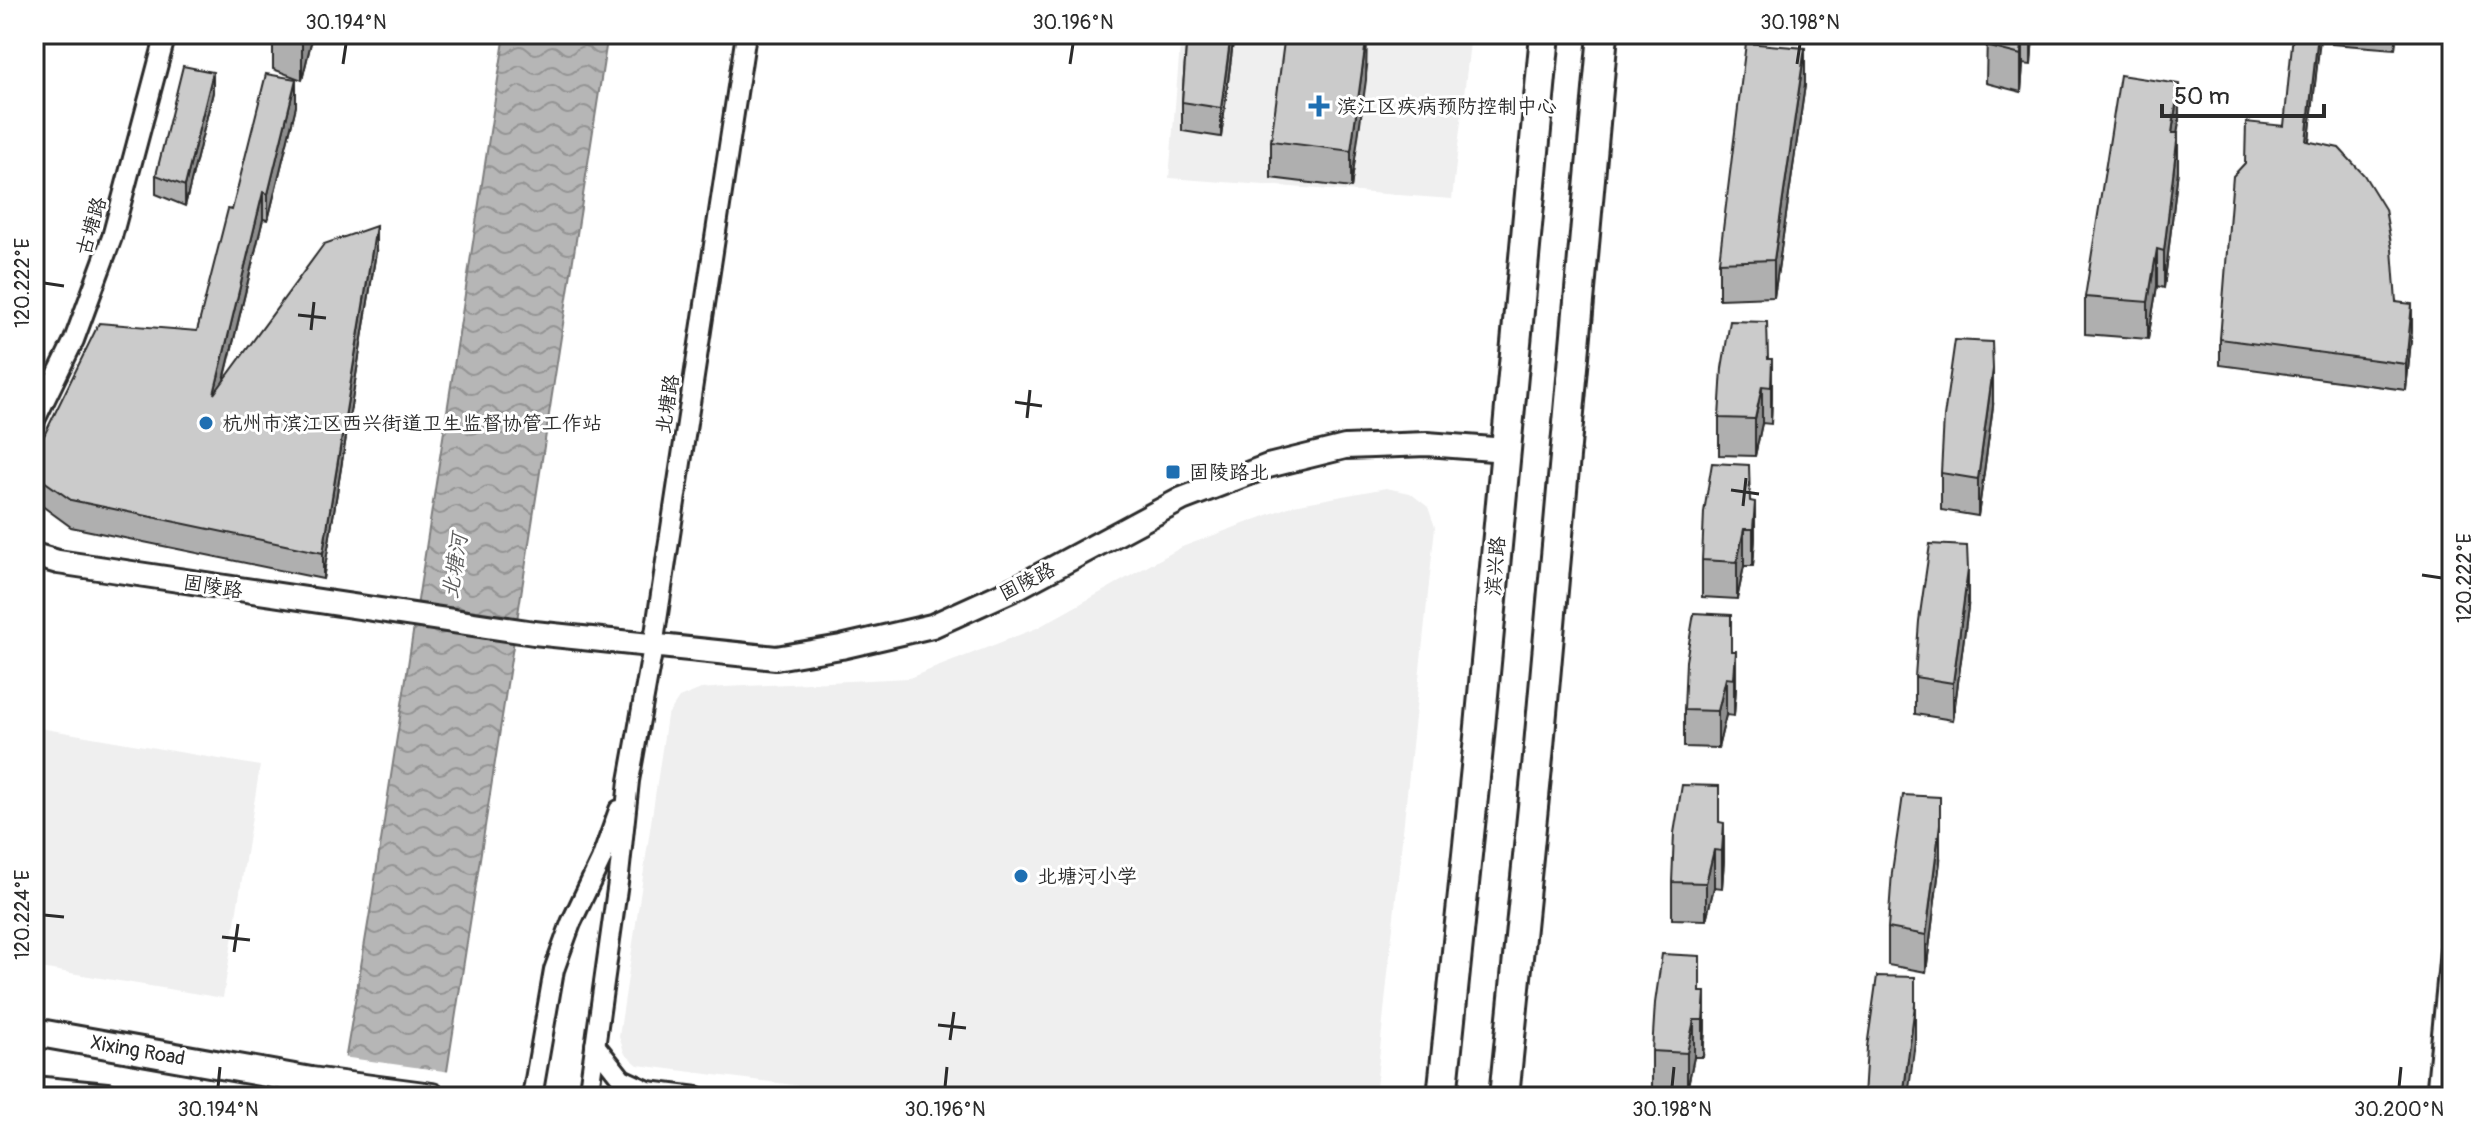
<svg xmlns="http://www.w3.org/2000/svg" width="2486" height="1131" viewBox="0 0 2486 1131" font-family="Pangolin,'LXGW WenKai TC',sans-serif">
	<defs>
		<pattern id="water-waves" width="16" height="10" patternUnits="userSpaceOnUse" patternTransform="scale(2)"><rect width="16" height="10" fill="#b6b6b6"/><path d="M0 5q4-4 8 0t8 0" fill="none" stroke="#949494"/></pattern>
	</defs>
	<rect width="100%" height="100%" fill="#fff"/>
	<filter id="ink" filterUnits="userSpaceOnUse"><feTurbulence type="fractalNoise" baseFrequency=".0125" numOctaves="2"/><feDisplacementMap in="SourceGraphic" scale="16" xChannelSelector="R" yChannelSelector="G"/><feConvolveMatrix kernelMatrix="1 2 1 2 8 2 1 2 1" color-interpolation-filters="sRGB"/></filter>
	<g filter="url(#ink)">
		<g fill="#efefef">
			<polygon points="1181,34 1471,34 1452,199 1169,178"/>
			<polygon points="1386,488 1410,493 1428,507 1435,527 1375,1097 886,1097 638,1065 625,1054 619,1037 667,716 679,698 701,689 725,687 909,678 1037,628 1182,547 1294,505"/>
			<polygon points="34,727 260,766 223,998 34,967"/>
		</g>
		<polygon fill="url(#water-waves)" stroke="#7e7e7e" stroke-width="2" points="505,34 608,34 443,1097 339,1097 371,906"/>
		<polygon fill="#fff" points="342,1057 451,1072 447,1097 335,1097"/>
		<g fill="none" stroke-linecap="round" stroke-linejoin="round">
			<defs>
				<g id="minor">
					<polyline points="34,422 74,340 112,237 166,34"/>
					<polyline points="595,1045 622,1079 648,1091 697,1097"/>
					<polyline points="532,1097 554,970 571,923 601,860 619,810"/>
					<polyline points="588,1097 619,875 629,781 653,647 746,34"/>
				</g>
				<g id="tertiary">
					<polyline points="34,555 58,562 534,633 776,658 841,647 932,626 1018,587 1182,499 1268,466 1345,447 1427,444 1506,450"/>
					<polyline points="2438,1097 2452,951"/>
				</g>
				<g id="secondary">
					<polyline points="34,1032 311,1081 432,1097"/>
					<polyline points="34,1090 107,1097"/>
				</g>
				<g id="primary">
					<polyline points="1442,1097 1478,748 1545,34"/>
					<polyline points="1504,1097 1538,757 1603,34"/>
				</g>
			</defs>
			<use href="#minor" stroke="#2b2b2b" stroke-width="24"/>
			<use href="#tertiary" stroke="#2b2b2b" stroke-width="28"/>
			<use href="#secondary" stroke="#2b2b2b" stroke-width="32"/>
			<use href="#primary" stroke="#2b2b2b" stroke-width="34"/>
			<use href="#minor" stroke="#fff" stroke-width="18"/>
			<use href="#tertiary" stroke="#fff" stroke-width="22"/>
			<use href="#secondary" stroke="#fff" stroke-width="26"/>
			<use href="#primary" stroke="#fff" stroke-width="28"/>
		</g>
		<g fill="#afafaf" stroke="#2b2b2b" stroke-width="2">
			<polygon points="273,34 313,34 302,80 273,69"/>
			<polygon points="1187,34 1234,34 1221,137 1182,131 1182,102"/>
			<polygon points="1987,34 2033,34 2031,65 2023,64 2021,92 1986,83"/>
			<polygon points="2320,34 2309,141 2412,330 2406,390 2220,365 2220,339 2284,126"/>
			<polygon points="2332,34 2397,34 2395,49 2332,44"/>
			<polygon points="1367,66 1351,188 1271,178 1271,141"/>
			<polygon points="1805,85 1774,297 1719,299 1719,262"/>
			<polygon points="213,92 185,206 156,194 156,175"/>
			<polygon points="296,106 268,220 263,219 224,381 376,252 323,579 71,527 34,500 34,456 197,331 232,210"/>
			<polygon points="2179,121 2177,133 2178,170 2164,288 2157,286 2148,339 2085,334 2085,297"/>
			<polygon points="1768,359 1772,396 1771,424 1762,423 1755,456 1719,455 1719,418"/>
			<polygon points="1993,406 1978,516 1941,510 1941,473"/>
			<polygon points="1750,501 1755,538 1753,566 1744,566 1737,599 1702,597 1702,560"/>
			<polygon points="1968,607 1953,720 1915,714 1915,677"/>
			<polygon points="1731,651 1736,688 1734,716 1726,715 1718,748 1684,747 1684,710"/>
			<polygon points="1719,822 1724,860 1722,888 1714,887 1706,920 1672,919 1672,882"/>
			<polygon points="1940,861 1926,972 1888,965 1888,928"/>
			<polygon points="1700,992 1705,1029 1703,1057 1694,1057 1687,1090 1652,1088 1652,1051"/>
		</g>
		<g fill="#8e8e8e" stroke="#2b2b2b" stroke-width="2">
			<polygon points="304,34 313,34 302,80 302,43"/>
			<polygon points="1231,34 1234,34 1221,137 1221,108"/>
			<polygon points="1367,34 1366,80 1351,188 1351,151"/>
			<polygon points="2023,34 2023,64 2021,92 2021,55"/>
			<polygon points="2031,34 2033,34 2031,65"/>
			<polygon points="2318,34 2320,34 2320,39 2306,167 2306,141"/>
			<polygon points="1805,48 1805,85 1774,297 1774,260"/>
			<polygon points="213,72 213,92 185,206 185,186"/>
			<polygon points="296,79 296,106 268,220 268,194"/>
			<polygon points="2179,84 2179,121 2172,170 2172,133"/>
			<polygon points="2178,133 2178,170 2164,288 2164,251"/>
			<polygon points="263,192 263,219 214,421 214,394"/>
			<polygon points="376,226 376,252 323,579 323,553"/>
			<polygon points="2157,249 2157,286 2148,339 2148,302"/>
			<polygon points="2412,304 2412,330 2406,390 2406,364"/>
			<polygon points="1772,359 1772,396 1771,424 1771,387"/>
			<polygon points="1993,369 1993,406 1978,516 1978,479"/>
			<polygon points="1762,386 1762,423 1755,456 1755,419"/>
			<polygon points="1755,502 1755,538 1753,566 1753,529"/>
			<polygon points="1744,529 1744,566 1737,599 1737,562"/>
			<polygon points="1968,570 1968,607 1953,720 1953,683"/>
			<polygon points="1736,651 1736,688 1734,716 1734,679"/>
			<polygon points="1726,678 1726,715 1718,748 1718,711"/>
			<polygon points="1724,823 1724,860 1722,888 1722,851"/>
			<polygon points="1940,824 1940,861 1926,972 1926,935"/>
			<polygon points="1714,850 1714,887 1706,920 1706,883"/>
			<polygon points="1705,992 1705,1029 1703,1057 1703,1020"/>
			<polygon points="1915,1005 1915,1042 1908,1097 1903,1097"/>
			<polygon points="1694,1020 1694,1057 1687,1090 1687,1053"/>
		</g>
		<g fill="#cbcbcb" stroke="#2b2b2b" stroke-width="2">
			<polygon points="279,34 304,34 302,43"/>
			<polygon points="1187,34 1231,34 1221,108 1182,102"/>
			<polygon points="1285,34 1367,34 1351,151 1271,141"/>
			<polygon points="1987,34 2023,34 2021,55 1986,46"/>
			<polygon points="2293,34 2318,34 2306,141 2339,148 2364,175 2385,209 2392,249 2396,302 2412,304 2406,364 2220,339 2233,176 2245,163 2246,122 2284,126"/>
			<polygon points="1746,43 1805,48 1774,260 1719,262"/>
			<polygon points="183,66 213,72 185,186 156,175"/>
			<polygon points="266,74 296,79 268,194 263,192 214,394 324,244 376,226 323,553 71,500 34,474 34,456 99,323 197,331 228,209 232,210"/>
			<polygon points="2120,75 2179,84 2172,133 2178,133 2164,251 2157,249 2148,302 2085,297"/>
			<polygon points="1730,321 1767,322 1768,359 1772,359 1771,387 1762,386 1755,419 1719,418 1722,368"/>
			<polygon points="1955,340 1992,342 1993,369 1978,479 1941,473 1944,417"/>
			<polygon points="1712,463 1749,465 1750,501 1755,502 1753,529 1744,529 1737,562 1702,560 1704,512"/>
			<polygon points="1930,544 1967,546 1968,570 1953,683 1915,677 1919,621"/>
			<polygon points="1694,613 1731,615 1731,651 1736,651 1734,679 1726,678 1718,711 1684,710 1686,661"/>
			<polygon points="1682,785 1719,786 1719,822 1724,823 1722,851 1714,850 1706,883 1672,882 1674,833"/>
			<polygon points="1903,795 1940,797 1940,824 1926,935 1888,928 1892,872"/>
			<polygon points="1662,954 1700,956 1700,992 1705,992 1703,1020 1694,1020 1687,1053 1652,1051 1655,1003"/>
			<polygon points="1877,976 1915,977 1915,1005 1903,1097 1864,1097 1867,1047"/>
		</g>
	</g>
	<path fill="none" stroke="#2b2b2b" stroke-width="3" d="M343,64L346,44M1070,64L1073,44M1797,64L1800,44M44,283L64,286M298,315L326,318M311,330L314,302M1015,402L1042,406M1027,418L1030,390M1731,490L1759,494M1743,506L1746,478M2422,575L2442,578M44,915L64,917M222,937L250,940M234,952L238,924M938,1025L966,1028M950,1040L954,1012M218,1087L220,1067M945,1087L947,1067M1672,1087L1674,1067M2399,1087L2401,1067"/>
	<g fill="#1f6fb2" stroke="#fff" stroke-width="3">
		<path d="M1315 94h8v8h8v8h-8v8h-8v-8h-8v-8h8z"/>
		<circle cx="206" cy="423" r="8"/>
		<rect x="1165" y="464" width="16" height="16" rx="4"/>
		<circle cx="1021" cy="876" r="8"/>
	</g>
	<g text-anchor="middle" stroke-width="6" stroke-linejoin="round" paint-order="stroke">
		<g font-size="20" fill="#2b2b2b" stroke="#fff" text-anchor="start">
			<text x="1337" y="113">滨江区疾病预防控制中心</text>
			<text x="222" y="430">杭州市滨江区西兴街道卫生监督协管工作站</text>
			<text x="1189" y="479">固陵路北</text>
			<text x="1037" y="883">北塘河小学</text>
		</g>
		<g font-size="20" fill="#2b2b2b" stroke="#fff">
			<text transform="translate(91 226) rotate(-73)" y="7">古塘路</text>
			<text transform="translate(667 404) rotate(-81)" y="7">北塘路</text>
			<text transform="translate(1495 566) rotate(-85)" y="7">滨兴路</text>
			<text transform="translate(1027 581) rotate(-27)" y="7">固陵路</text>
			<text transform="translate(213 586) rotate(9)" y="7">固陵路</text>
			<text transform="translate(138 1050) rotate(10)" y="7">Xixing Road</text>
		</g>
		<g font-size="22" font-style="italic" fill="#5c5c5c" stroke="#fff">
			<text transform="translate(454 566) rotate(-81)" y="8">北塘河</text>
		</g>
	</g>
	<rect width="2486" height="1131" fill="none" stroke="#fff" stroke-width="88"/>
	<path d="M2162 104v12h162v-12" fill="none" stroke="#2b2b2b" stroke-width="4"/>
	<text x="2174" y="104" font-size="24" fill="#2b2b2b" stroke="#ffffff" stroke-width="6" paint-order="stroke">50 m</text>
	<rect x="44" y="44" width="2398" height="1043" fill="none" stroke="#2b2b2b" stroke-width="3"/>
	<g font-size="20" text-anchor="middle" fill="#2b2b2b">
		<text x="346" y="29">30.194°N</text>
		<text x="1073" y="29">30.196°N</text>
		<text x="1800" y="29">30.198°N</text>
		<text transform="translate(22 283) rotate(-90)" y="7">120.222°E</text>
		<text transform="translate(2464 578) rotate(-90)" y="7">120.222°E</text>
		<text transform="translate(22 915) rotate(-90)" y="7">120.224°E</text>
		<text x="218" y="1116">30.194°N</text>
		<text x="945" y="1116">30.196°N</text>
		<text x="1672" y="1116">30.198°N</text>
		<text x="2399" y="1116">30.200°N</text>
	</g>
</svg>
